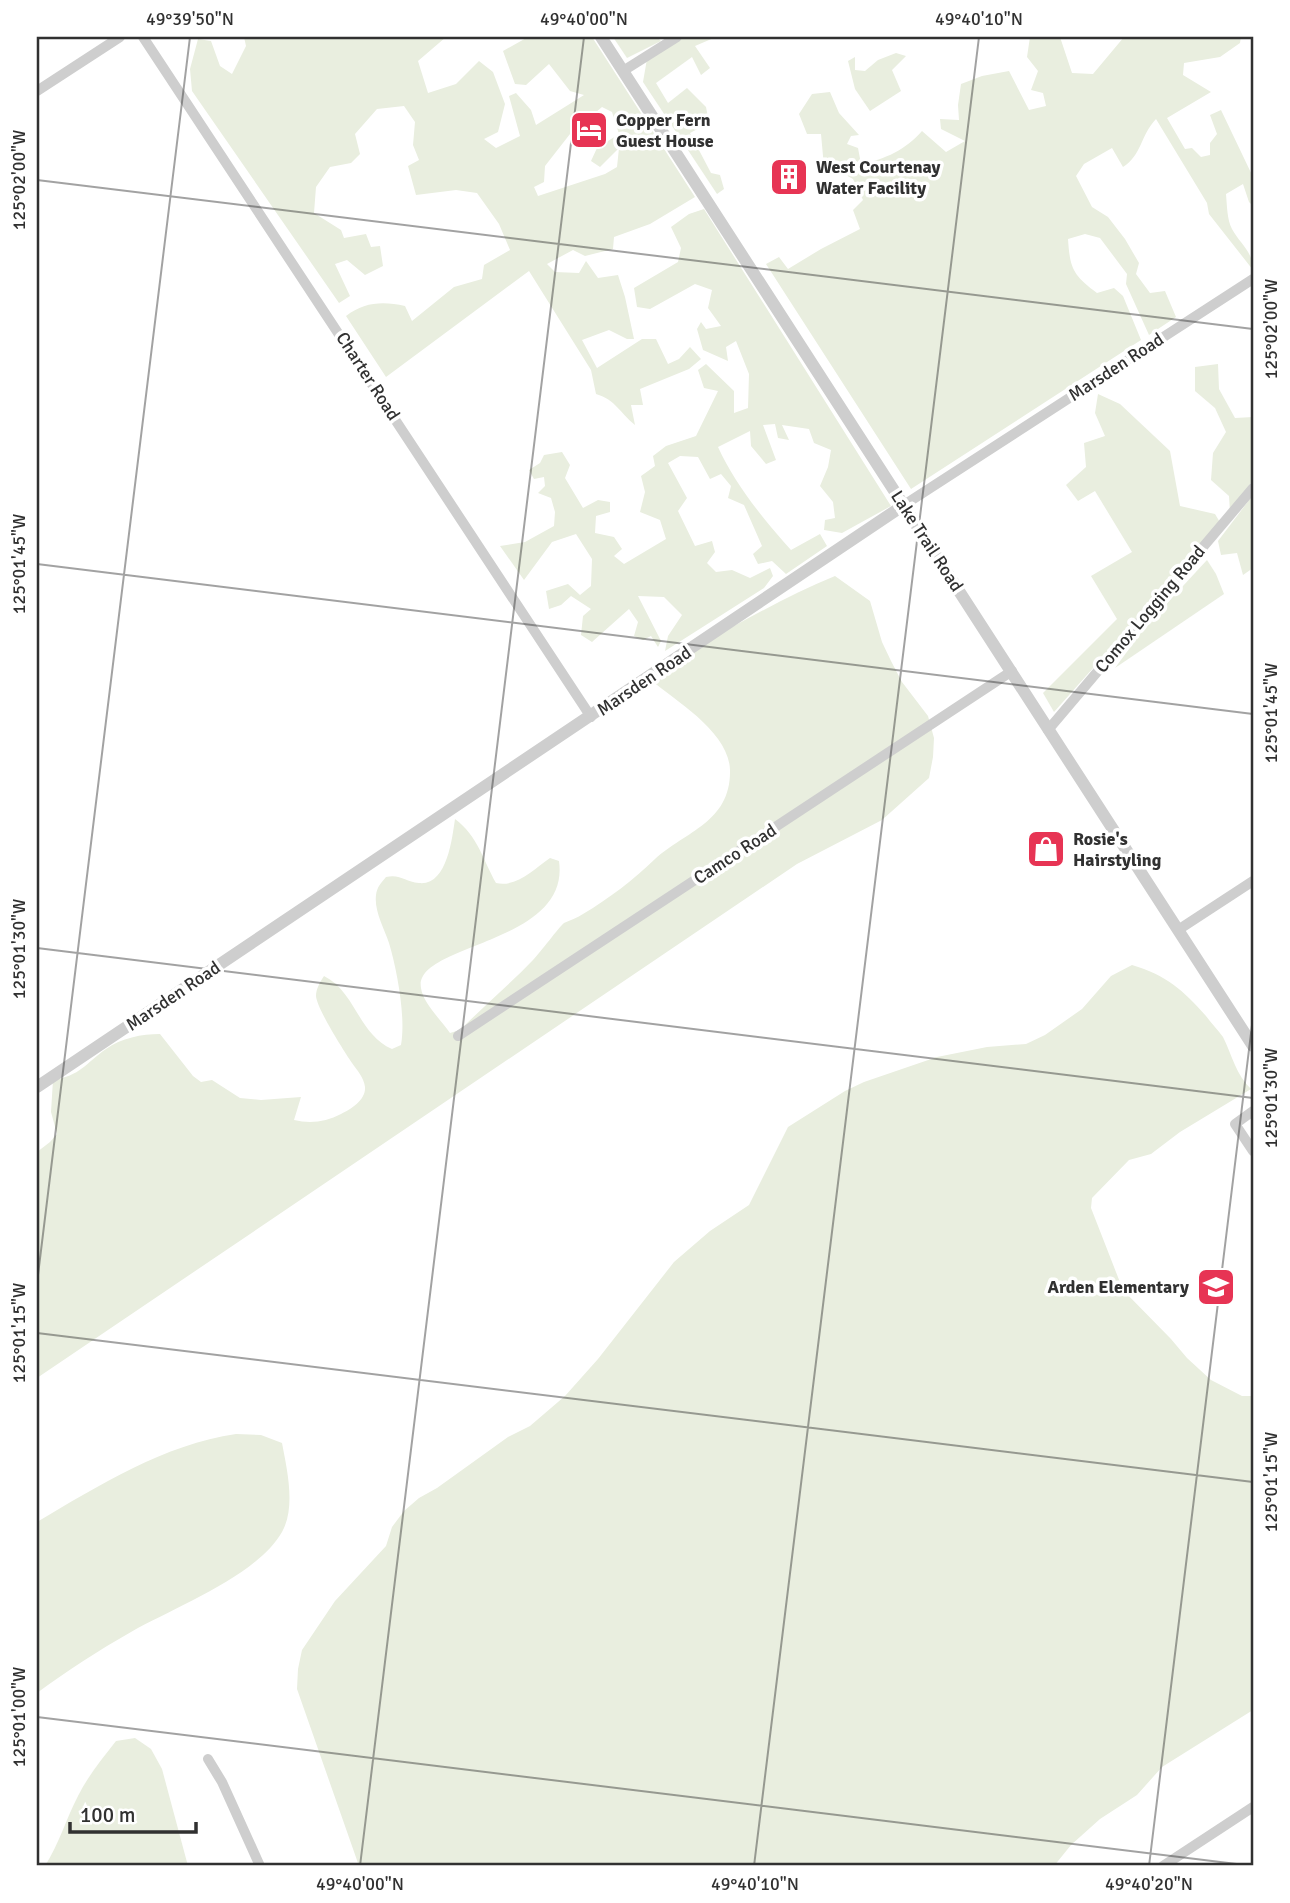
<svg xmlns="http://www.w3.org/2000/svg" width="1290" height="1903" viewBox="0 0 1290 1903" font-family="Signika,sans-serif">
	<rect width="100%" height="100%" fill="#fff"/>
	<g fill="#e9eedf" fill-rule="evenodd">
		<path d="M244,37H446L418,61L428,93L456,84L479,61L493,72L505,104L498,132L484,139L496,148L520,136L509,96L516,93L531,110L536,125L584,95L570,91L549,64L526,85L515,84L503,51L528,37H592L695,197L650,224L614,237L613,249L585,256L573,250L547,264L555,272L579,273L586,261L598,278L618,275L625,297L634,339H627L609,330L582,340L597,368L642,339H656L668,364L679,359L690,347L701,359L689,369L640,389L643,405H631L635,425C619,412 616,400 596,394L591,370L529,271L386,377L346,316C364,302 383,301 405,306L412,321L454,287L482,279L484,265L510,250L499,224L477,193L456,190L416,195L408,166L419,160L413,145L415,122L404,106L377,109L355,134L360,154L351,163L330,167L316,187L314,213L341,230L344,238L366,234L371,247L380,246L383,266L365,275L347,260L335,264L350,296L339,303L192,91L190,69L198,39L211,41L220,66L232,74L246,46ZM602,107L612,112L619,134L597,148L591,161L600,167L619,148L617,167L605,174L538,196L534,187L544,182L545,166L570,134Z"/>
		<polygon points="613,37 657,37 661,41 627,58"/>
		<polygon points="685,37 716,37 695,46 710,68 701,75 692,57 656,83 668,103 687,88 706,107 709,123 690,133 711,173 720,175 724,189 717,194 643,82 647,59"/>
		<path d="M1030,37H1060L1072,73L1093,74L1124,37H1241L1240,43L1220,57L1184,63L1183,75L1211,92L1167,118L1185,149L1192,148L1201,157L1210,155V143L1217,134L1210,115L1221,110L1253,177V206L1249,202L1243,184L1226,194C1227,205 1227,220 1232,229C1240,244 1253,251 1253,270L1209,214L1207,203L1156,119C1140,136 1142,155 1123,167L1112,148L1084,164L1076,176L1092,207L1108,217L1125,239L1139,263L1136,274L1150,293L1165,291L1176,317L1149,335L1126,284L1127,274L1100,238L1085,234L1068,239C1070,269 1073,275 1097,293L1114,288L1123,296L1141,340L911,489L766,264L779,257L788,269L821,249L860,229L853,210L863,200L853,179L844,174L840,164L824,167L821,134H807L799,114L812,94L830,92L839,113L859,135L851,136L847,144L858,148L861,164C886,159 905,150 922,131L946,152L965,141L941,129L940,119L959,120L958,105L961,84L982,76L1009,71L1029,110L1046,106L1043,93L1031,90L1038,71L1027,57Z"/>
		<polygon points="896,53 906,56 892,70 901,91 870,111 855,89 848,61 855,57 855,70 865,71 878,60"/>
		<path d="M704,209L891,506L842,533L824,530L825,520L835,518L833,502L820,486L828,467L831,450L814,443L809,429L782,425L789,440L778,438L775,424L763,425L776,460L766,464L751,446L750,431L718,447C735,484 763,519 791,550L820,534L827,546L786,574L772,561L758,564L753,554L762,546L744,505L728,498L731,486L721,474L710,479L698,457L680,456L668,463L687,498L678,511L695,546L712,541L715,552L707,563L716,572L732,570L750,578L770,568L773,576L764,588L665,651L668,636L682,615L664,597L638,596L661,641L658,647L651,636L643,640L634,636L638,622L629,609L592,642L581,635L583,616L591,609L571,596L561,605L549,609L546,591L568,584L580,595L591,586L592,559L576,534L552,542L524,580L500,546L525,542L554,526L555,512L551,498L538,493L545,486L544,477L534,479L529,470L540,463L544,455L562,452L570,465L565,478L583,508L598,500L610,502V512L596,516L595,533L614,537L622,549L614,556L624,564L666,539L660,520L640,512L645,492L641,476L655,466L653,456L666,446L696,436L718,391L704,388L698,370L706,364L734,391V413L748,408L749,374L736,341L726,347L728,361L703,350L697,329L701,322L706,329L721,326L708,308L712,290L695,284L650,309L637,307L634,288L678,262L681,248L671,227L689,214Z"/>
		<polygon points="1218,364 1219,389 1235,418 1253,417 1253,480 1230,512 1229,496 1211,480 1213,453 1226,432 1215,408 1195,391 1195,367"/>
		<polygon points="1098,394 1120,404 1170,451 1180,506 1215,514 1221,524 1054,712 1043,693 1117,619 1091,576 1132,552 1095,491 1078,501 1066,485 1086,467 1084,443 1105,436 1095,413"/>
		<polygon points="1253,495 1253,568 1243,575 1237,553 1221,555 1218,541"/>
		<polygon points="1207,560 1216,574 1224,594 1115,668 1146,626"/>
		<path d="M835,576L870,601L882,642L891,661L902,682L928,716L934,738L933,757L929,778L882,820L797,864L37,1378V1152L50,1142L57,1134L51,1112L53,1080C80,1076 86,1063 106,1049C121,1038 142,1034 160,1034L193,1076L201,1082L212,1080L240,1098L261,1100L301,1097L294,1120C310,1124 326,1122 341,1114C351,1109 366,1100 365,1087C364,1078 357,1070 352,1063C344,1051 317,1009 316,996C316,989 320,982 324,976C356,992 358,1034 392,1049L401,1045C406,1017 397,970 389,943C384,928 374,911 376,895C377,887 381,883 386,877C401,874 405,882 419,883C447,886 452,839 455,819C478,836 483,860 496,883C516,888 534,869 550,858L559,861C571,945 413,943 421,988C423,1003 441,1020 450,1033L460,1030C484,1006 510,984 533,960C540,953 559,927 564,923C570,920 577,918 583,914C610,898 633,880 655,859C686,831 731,822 730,770C729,732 677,702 651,680L645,672L653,666C716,640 772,601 835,576Z"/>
		<path d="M1132,965C1166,975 1183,990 1206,1016C1211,1023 1218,1030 1223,1037C1232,1055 1236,1075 1251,1089L1180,1132L1151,1154L1129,1160L1092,1198L1091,1208L1123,1290L1171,1339L1187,1358L1211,1380L1242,1396H1253V1710L1162,1767L1137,1795L1100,1819L1071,1845L1054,1866H359L297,1689L298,1669L302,1650L335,1601L386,1546L392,1527L404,1511L419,1498L437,1488L508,1437L530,1426L565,1396L598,1359L674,1262L710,1231L749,1205L788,1127L845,1091L864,1082L937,1057L987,1047L1026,1044L1045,1035L1082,1009L1111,976Z"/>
		<path d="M236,1434L261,1435L282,1443C287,1470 296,1507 282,1532C257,1576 175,1607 131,1632C99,1650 67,1671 37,1693V1522C98,1486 165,1444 236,1434Z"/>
		<path d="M135,1738L151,1749L162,1769L188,1866H45C59,1844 66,1819 78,1796C88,1776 102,1759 116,1741Z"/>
	</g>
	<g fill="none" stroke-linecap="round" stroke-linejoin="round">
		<g stroke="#cecece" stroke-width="10">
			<polyline points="143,37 591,717"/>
			<polyline points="623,71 677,37"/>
			<polyline points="37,91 120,37"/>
			<polyline points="904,505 1253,279"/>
			<polyline points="1048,730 1253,488"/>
			<polyline points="1178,930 1253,881"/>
			<polyline points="458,1036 1012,671"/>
			<polyline points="1253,1111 1235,1124 1253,1151"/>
			<polyline points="208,1759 222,1782 260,1866"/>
			<polyline points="1163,1866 1253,1807"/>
		</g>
		<g stroke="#cecece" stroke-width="12">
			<polyline points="601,37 1253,1046"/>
			<polyline points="37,1087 904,505"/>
		</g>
	</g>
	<path fill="none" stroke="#313131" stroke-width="2" stroke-opacity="0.45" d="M37,180L1253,329M37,564L1253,714M37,948L1253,1098M37,1283L190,37M37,1333L1253,1482M37,1717L1253,1866M360,1866L584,37M754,1866L979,37M1149,1866L1253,1017"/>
	<defs>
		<symbol id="hotel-square" viewBox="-11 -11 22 22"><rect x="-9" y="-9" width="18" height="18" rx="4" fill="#e73454" stroke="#fff"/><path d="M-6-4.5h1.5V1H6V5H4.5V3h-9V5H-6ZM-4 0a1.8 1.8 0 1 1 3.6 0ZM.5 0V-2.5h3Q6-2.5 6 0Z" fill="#fff"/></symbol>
		<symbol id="building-square" viewBox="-11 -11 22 22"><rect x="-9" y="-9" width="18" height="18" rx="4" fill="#e73454" stroke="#fff"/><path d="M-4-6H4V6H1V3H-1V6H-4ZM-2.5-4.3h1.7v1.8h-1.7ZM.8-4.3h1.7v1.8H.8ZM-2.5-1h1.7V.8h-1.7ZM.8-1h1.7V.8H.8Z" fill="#fff"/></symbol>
		<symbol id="shop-square" viewBox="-11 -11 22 22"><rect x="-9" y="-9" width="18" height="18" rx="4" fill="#e73454" stroke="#fff"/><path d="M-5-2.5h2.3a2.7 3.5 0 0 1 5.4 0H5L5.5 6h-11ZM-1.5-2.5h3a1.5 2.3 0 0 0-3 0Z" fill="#fff"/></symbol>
		<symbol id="school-square" viewBox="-11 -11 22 22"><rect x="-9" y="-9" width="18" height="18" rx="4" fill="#e73454" stroke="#fff"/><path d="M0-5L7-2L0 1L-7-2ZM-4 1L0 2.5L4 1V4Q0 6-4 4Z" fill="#fff"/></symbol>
	</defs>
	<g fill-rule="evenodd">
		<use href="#hotel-square" x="567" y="108" width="44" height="44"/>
		<use href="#building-square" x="767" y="155" width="44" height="44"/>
		<use href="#shop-square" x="1024" y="827" width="44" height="44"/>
		<use href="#school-square" x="1194" y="1265" width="44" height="44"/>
	</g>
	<g text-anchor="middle" stroke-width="7" stroke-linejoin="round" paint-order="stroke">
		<g font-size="18" font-weight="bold" fill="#313131" stroke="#fff" text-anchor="start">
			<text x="616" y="126">Copper Fern<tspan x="616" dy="21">Guest House</tspan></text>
			<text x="816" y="173">West Courtenay<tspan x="816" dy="21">Water Facility</tspan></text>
			<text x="1073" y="845">Rosie's<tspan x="1073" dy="21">Hairstyling</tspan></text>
			<text x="1189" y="1293" text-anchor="end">Arden Elementary</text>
		</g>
		<g font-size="18" fill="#313131" stroke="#fff">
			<text transform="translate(1116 367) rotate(-33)" y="6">Marsden Road</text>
			<text transform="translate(368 376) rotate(57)" y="6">Charter Road</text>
			<text transform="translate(927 541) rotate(57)" y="6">Lake Trail Road</text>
			<text transform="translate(1150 609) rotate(-50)" y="6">Comox Logging Road</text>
			<text transform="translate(644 681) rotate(-34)" y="6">Marsden Road</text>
			<text transform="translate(735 854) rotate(-33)" y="6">Camco Road</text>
			<text transform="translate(173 996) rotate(-34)" y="6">Marsden Road</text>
		</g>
	</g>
	<rect width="1290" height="1903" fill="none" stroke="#ffffff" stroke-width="77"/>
	<path d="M70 1822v10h126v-10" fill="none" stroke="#313131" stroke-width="3.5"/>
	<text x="80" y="1822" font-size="21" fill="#313131" stroke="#ffffff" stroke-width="5" paint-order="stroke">100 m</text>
	<rect x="38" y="38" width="1214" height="1826" fill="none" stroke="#313131" stroke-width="2.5"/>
	<g font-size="18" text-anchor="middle" fill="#313131">
		<text x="190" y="25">49°39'50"N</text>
		<text x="584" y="25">49°40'00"N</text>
		<text x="979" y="25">49°40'10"N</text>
		<text transform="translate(19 180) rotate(-90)" y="6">125°02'00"W</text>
		<text transform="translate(1271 329) rotate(-90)" y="6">125°02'00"W</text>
		<text transform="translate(19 564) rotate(-90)" y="6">125°01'45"W</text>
		<text transform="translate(1271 713) rotate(-90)" y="6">125°01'45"W</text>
		<text transform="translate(19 949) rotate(-90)" y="6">125°01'30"W</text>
		<text transform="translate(1271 1098) rotate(-90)" y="6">125°01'30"W</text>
		<text transform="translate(19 1333) rotate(-90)" y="6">125°01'15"W</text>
		<text transform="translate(1271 1482) rotate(-90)" y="6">125°01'15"W</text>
		<text transform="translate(19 1717) rotate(-90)" y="6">125°01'00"W</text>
		<text x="360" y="1890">49°40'00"N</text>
		<text x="755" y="1890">49°40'10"N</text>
		<text x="1149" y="1890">49°40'20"N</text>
	</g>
</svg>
